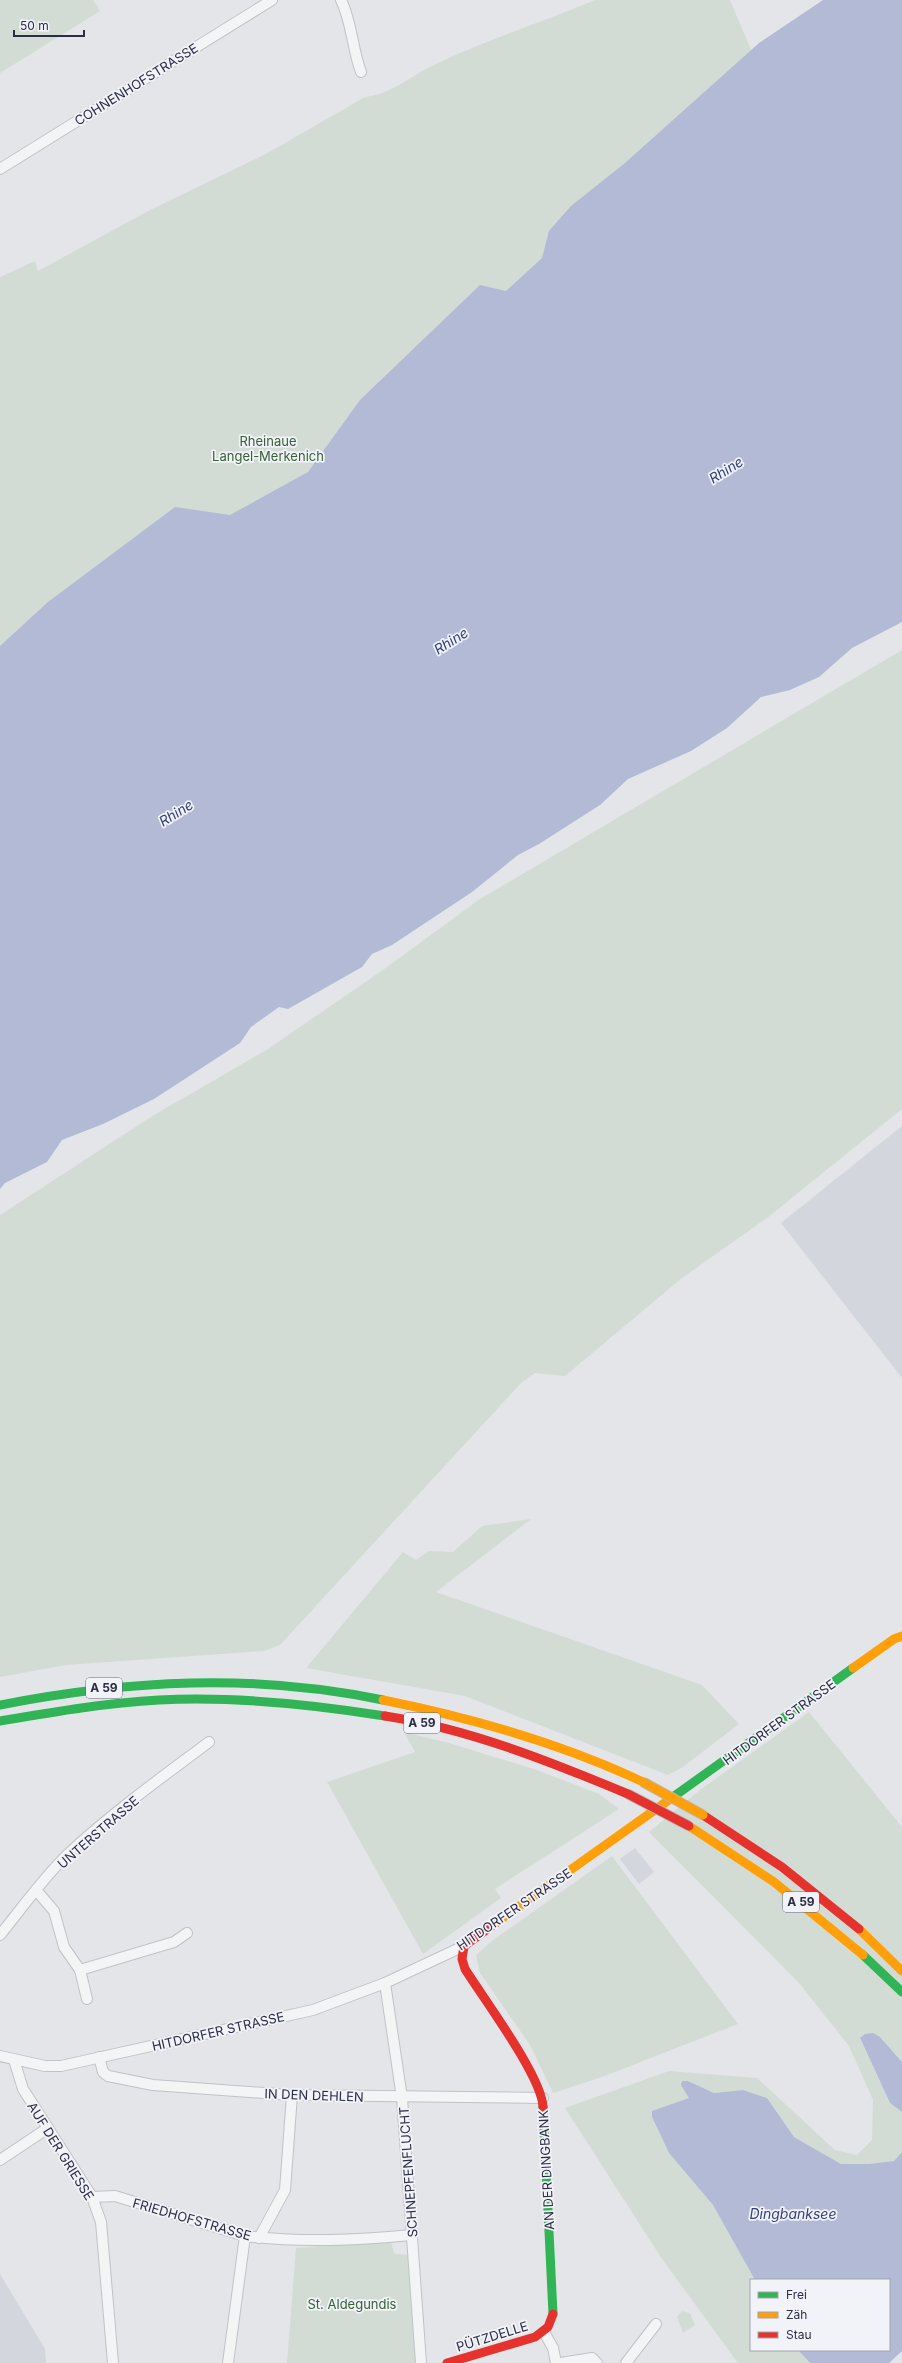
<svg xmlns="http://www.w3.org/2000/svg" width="902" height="2363" viewBox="0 0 902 2363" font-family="Inter,sans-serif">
	<rect width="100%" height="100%" fill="#e4e5e9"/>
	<g fill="#d4d6de">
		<polygon points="902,1126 902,1378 781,1223"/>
		<polygon points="635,1848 654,1872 639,1884 620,1859"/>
		<polygon points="0,2274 45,2349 46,2363 0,2363"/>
	</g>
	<g fill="#d2dcd4">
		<polygon points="0,0 93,0 100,11 0,73"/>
		<path d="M595,0H730L803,173L0,932V277L35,261L38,271L150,210L264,155L365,97C392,94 412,75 436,64C488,39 543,22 595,0Z"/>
		<polygon points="902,650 902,1109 767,1218 682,1278 565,1376 535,1373 522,1382 280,1645 264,1651 66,1665 0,1677 0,1215 154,1115 268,1049 387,967 480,899"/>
		<polygon points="531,1519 436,1592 702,1685 739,1724 683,1767 668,1775 465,1696 306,1668 403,1552 416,1560 429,1551 453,1552 482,1526"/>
		<polygon points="809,1712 902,1827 902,2062 880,2037 860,2039 890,2103 902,2112 902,2152 894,2161 868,2164 841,2164 794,2137 767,2098 743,2090 714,2093 688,2081 689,2098 652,2112 652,2117 669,2153 713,2205 755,2280 751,2280 751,2350 798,2350 810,2363 738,2363 662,2259 565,2108 669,2071 757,2078 835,2150 857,2155 872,2140 873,2100 849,2046 799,1983 649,1832 700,1790"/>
		<polygon points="404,1732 449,1743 537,1770 599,1794 619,1809 495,1889 501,1898 423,1954 327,1782 415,1752"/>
		<polygon points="612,1856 738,2024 602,2077 553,2093 530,2045 480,1973 476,1955 493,1940"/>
		<polygon points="391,2241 394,2254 409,2255 417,2363 287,2363 296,2248"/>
		<polygon points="682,2311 690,2313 695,2325 683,2333 677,2317"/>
	</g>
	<g fill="#b2bad5">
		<polygon points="823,0 902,0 902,622 852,648 819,677 790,690 761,697 727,728 691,751 628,779 600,805 539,844 518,855 472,892 392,945 372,954 362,967 288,1009 279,1007 251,1027 240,1043 154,1099 103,1124 62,1140 47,1162 5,1183 0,1189 0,646 48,602 175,507 230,515 308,472 360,400 480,285 506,291 542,258 549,231 571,206 625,163 759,43"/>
		<polygon points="873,2033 880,2037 902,2062 902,2112 890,2103 860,2038 865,2034"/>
		<polygon points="682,2081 688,2081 714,2093 743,2090 767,2098 794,2137 841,2164 868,2164 894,2161 902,2152 902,2351 889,2363 810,2363 798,2350 889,2350 889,2280 755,2280 713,2205 669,2153 652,2117 652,2111 689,2098 681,2085"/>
	</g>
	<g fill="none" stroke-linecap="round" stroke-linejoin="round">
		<defs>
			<g id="street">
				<path d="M341,0C352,22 352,48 361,72"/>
				<polyline points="0,169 272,0"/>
				<polyline points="36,1890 54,1911 64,1947 80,1970 87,1999"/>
				<path d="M0,1935C22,1908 43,1878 68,1854C112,1813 161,1778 209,1742"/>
				<polyline points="80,1970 174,1942 187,1933"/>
				<polyline points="385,1983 402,2098 421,2363"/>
				<polyline points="0,2056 45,2066 61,2066 313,2010 385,1983 464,1946"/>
				<polyline points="99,2057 103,2072 108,2076 153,2085 292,2095 543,2098"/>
				<polyline points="14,2060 23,2089 92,2197 101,2222 113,2363"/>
				<polyline points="0,2160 48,2128"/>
				<path d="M92,2197L115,2196L245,2236C301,2243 357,2240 412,2235"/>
				<polyline points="259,2238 285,2190 292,2095"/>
				<polyline points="544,2332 553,2348 556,2363"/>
				<polyline points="228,2363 245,2236"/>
				<polyline points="561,2363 592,2358 597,2363"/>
				<polyline points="626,2363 656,2324"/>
			</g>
		</defs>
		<use href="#street" stroke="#c1c2c7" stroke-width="12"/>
		<use href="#street" stroke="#f3f4f6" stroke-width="10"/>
		<g stroke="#30b455" stroke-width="9">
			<path d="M0,1705C128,1680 254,1673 383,1700"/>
			<path d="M0,1721C53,1712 105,1703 159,1700C235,1696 310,1704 385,1716"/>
			<polyline points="673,1797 853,1668"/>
			<polyline points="863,1955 902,1992"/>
			<polyline points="543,2107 553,2314"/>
		</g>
		<g stroke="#ff9f0a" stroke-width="9">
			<polyline points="853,1668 894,1639 902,1636"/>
			<path d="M383,1700C472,1718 561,1743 643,1782"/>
			<polyline points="689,1826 774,1882 863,1955"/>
			<polyline points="497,1922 673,1797"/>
			<polyline points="859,1929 902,1971"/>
		</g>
		<g stroke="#e5322d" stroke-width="9">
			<path d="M385,1716C469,1729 549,1761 628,1794"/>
			<polyline points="703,1815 782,1867 859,1929"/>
			<path d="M497,1922L464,1946L462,1959L465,1969C484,1999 542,2077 543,2107"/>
			<polyline points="447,2363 535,2337 548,2327 553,2314"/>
		</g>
		<defs>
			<polyline id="slow-bridge" points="643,1782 703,1815"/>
			<polyline id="jam-bridge" points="628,1794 689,1826"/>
		</defs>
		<use href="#slow-bridge" stroke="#b6b8be" stroke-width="11" stroke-linecap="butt"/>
		<use href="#jam-bridge" stroke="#b6b8be" stroke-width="11" stroke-linecap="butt"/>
		<use href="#slow-bridge" stroke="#ff9f0a" stroke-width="9"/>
		<use href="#jam-bridge" stroke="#e5322d" stroke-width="9"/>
	</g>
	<g text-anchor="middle" stroke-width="3.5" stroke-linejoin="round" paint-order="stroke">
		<g fill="#f2f3f8" stroke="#66687a" stroke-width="1">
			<rect x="86" y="1678" width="36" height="20" rx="3"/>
			<rect x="404" y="1713" width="36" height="20" rx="3"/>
			<rect x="783" y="1892" width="36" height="20" rx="3"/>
		</g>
		<g font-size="12" font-weight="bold" fill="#2a2d44">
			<text x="104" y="1692">A 59</text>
			<text x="422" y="1727">A 59</text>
			<text x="801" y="1906">A 59</text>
		</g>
		<g font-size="13" fill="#2a2d44" stroke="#f2f3f8">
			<text transform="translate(136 84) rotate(-32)" y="5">COHNENHOFSTRASSE</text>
			<text transform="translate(779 1722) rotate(-36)" y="5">HITDORFER STRASSE</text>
			<text transform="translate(98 1832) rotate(-41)" y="5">UNTERSTRASSE</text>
			<text transform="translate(514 1909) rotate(-34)" y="5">HITDORFER STRASSE</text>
			<text transform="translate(218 2031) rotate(-13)" y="5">HITDORFER STRASSE</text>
			<text transform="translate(314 2095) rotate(2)" y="5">IN DEN DEHLEN</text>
			<text transform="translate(61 2151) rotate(58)" y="5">AUF DER GRIESSE</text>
			<text transform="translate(546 2170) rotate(-93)" y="5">AN DER DINGBANK</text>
			<text transform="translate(408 2172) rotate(-94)" y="5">SCHNEPFENFLUCHT</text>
			<text transform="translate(192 2219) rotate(16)" y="5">FRIEDHOFSTRASSE</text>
			<text transform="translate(492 2336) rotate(-17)" y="5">PÜTZDELLE</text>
		</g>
		<g font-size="13" fill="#366038" stroke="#f2f3f8">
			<text x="268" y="446">Rheinaue<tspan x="268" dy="15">Langel-Merkenich</tspan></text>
			<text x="352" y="2309">St. Aldegundis</text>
		</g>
		<g font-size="14" font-style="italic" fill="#32417a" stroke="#f2f3f8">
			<text transform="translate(726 470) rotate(-32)" y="5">Rhine</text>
			<text transform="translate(451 641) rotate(-32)" y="5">Rhine</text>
			<text transform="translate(176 813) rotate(-32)" y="5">Rhine</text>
			<text x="793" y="2219">Dingbanksee</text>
		</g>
	</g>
	<rect x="750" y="2279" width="140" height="72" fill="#f2f3f8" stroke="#a2a4b0"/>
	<rect x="758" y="2292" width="20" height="6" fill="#30b455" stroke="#a2a4b0"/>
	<text x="786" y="2299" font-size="12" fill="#2a2d44">Frei</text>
	<rect x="758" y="2312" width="20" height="6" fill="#ff9f0a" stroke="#a2a4b0"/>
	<text x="786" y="2319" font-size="12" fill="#2a2d44">Zäh</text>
	<rect x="758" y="2332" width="20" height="6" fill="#e5322d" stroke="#a2a4b0"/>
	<text x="786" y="2339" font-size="12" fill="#2a2d44">Stau</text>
	<path d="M14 30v6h70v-6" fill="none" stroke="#2a2d44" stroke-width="2"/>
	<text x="20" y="30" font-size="12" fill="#2a2d44" stroke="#f2f3f8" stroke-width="3" paint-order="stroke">50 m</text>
</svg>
